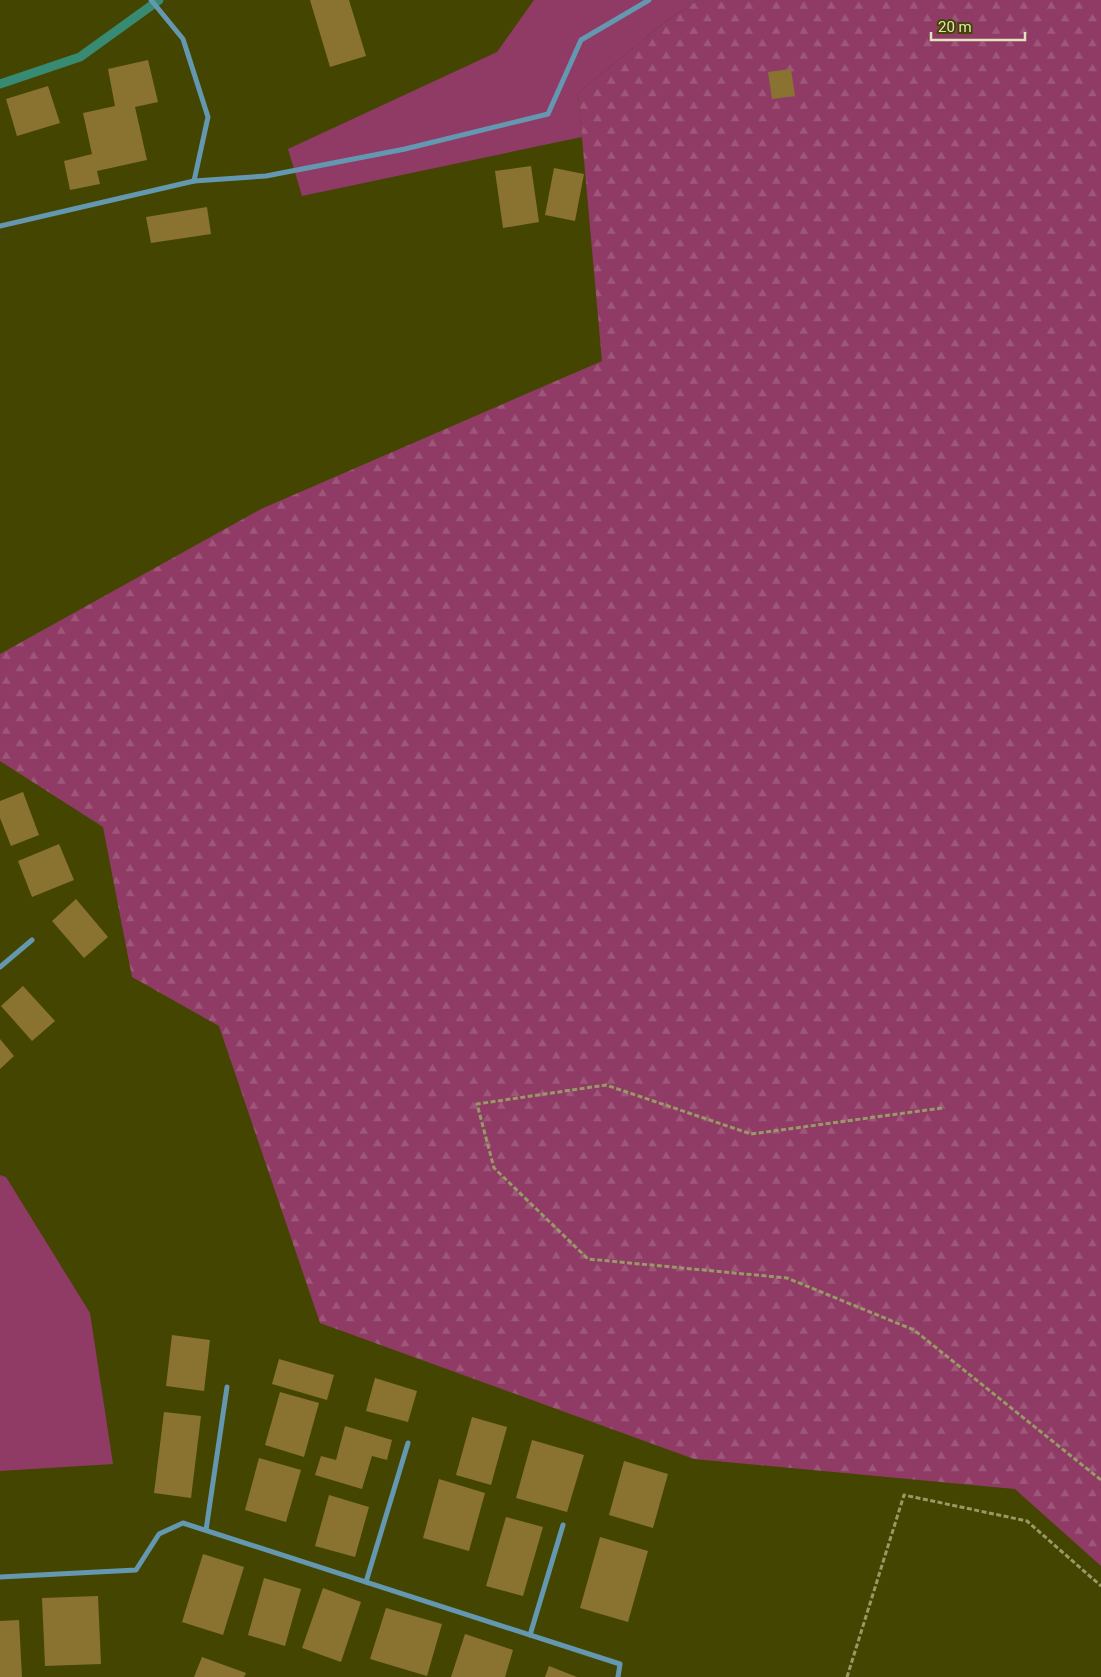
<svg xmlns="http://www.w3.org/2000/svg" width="1101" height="1677" viewBox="0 0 1101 1677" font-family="Roboto,sans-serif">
	<defs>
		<pattern id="forest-firs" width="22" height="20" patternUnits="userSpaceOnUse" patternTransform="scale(1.25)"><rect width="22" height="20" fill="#8f3b66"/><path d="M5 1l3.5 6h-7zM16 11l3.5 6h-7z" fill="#9e577a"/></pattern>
	</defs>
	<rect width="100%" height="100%" fill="#444500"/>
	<g fill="#8f3b66">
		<polygon points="534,0 698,0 665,22 578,93 582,137 302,196 288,149 497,52"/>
		<polygon points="0,1175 6,1177 90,1313 113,1464 0,1471"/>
	</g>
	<polygon fill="url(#forest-firs)" points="698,0 1101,0 1101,1566 1015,1489 694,1459 320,1323 219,1026 132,977 103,827 0,761 0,654 261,509 602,361 578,93 665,22"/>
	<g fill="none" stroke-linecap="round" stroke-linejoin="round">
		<polyline stroke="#388b73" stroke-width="9" points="0,84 80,57 159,0"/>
	</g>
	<g fill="#8a7331">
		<polygon points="310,0 349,0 366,56 330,67"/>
		<polygon points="148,60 158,102 135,107 147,160 97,171 100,184 70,190 64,161 92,154 83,113 115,106 108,69"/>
		<polygon points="791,69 795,96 772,99 768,72"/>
		<polygon points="48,86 60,123 17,136 6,99"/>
		<polygon points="531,166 539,222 503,228 495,171"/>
		<polygon points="554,168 584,174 575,221 545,215"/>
		<polygon points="207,207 211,234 151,243 146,217"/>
		<polygon points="23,792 39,835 11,846 0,818 0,801"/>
		<polygon points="59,844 74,880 32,897 18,861"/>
		<polygon points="76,899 108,937 84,958 52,921"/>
		<polygon points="23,986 55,1021 32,1041 1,1006"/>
		<polygon points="0,1039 14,1056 0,1069"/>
		<polygon points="172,1335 210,1340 204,1391 166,1386"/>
		<polygon points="279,1359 334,1375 327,1400 272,1384"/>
		<polygon points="375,1378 417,1391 408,1422 366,1411"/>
		<polygon points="280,1392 319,1403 304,1457 265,1445"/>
		<polygon points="164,1412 201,1416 191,1498 154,1493"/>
		<polygon points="472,1417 507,1427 491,1485 456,1475"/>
		<polygon points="345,1426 392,1440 387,1460 372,1456 362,1489 315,1475 321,1456 336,1460"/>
		<polygon points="532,1440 584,1455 567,1512 516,1498"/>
		<polygon points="259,1458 301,1470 286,1522 245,1510"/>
		<polygon points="624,1461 668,1474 653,1528 609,1515"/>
		<polygon points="439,1479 485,1493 469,1551 423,1538"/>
		<polygon points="329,1495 369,1507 355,1557 315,1546"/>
		<polygon points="506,1517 543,1527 523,1596 486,1586"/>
		<polygon points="600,1537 648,1551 628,1622 580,1608"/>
		<polygon points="203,1554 244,1567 223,1635 182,1622"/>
		<polygon points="264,1578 301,1589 285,1646 248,1635"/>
		<polygon points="323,1588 361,1602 341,1662 302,1648"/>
		<polygon points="98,1596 101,1664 45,1666 42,1598"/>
		<polygon points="386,1608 442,1624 427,1676 370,1659"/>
		<polygon points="19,1620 22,1677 0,1677 0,1621"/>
		<polygon points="465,1634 513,1650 505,1677 451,1677"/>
		<polygon points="202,1657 246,1673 244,1677 194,1677"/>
		<polygon points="549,1666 577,1677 545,1677"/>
	</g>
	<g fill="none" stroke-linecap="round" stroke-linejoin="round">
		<g stroke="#989a65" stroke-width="3" stroke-dasharray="5 2.5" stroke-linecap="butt">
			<polyline points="942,1108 751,1134 606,1085 477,1104 494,1168 588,1259 787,1278 914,1330 1101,1480"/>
			<polyline points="847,1677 904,1495 1027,1521 1101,1586"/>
		</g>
		<g stroke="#6498b1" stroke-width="5">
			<polyline points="151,0 183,39 208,117 194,181"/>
			<polyline points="0,226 194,181 266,176 405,149 548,114 581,40 649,0"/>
			<polyline points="0,967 32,940"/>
			<polyline points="206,1530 227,1387"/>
			<polyline points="0,1577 136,1570 159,1534 183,1523 620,1664 618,1677"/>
			<polyline points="366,1582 408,1443"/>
			<polyline points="530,1635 563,1525"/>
		</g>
	</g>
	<path d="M931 32v8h94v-8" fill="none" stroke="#e1e4bd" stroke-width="2.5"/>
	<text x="938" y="32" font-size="15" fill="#e1e4bd" stroke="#444500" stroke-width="4" paint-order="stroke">20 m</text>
</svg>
